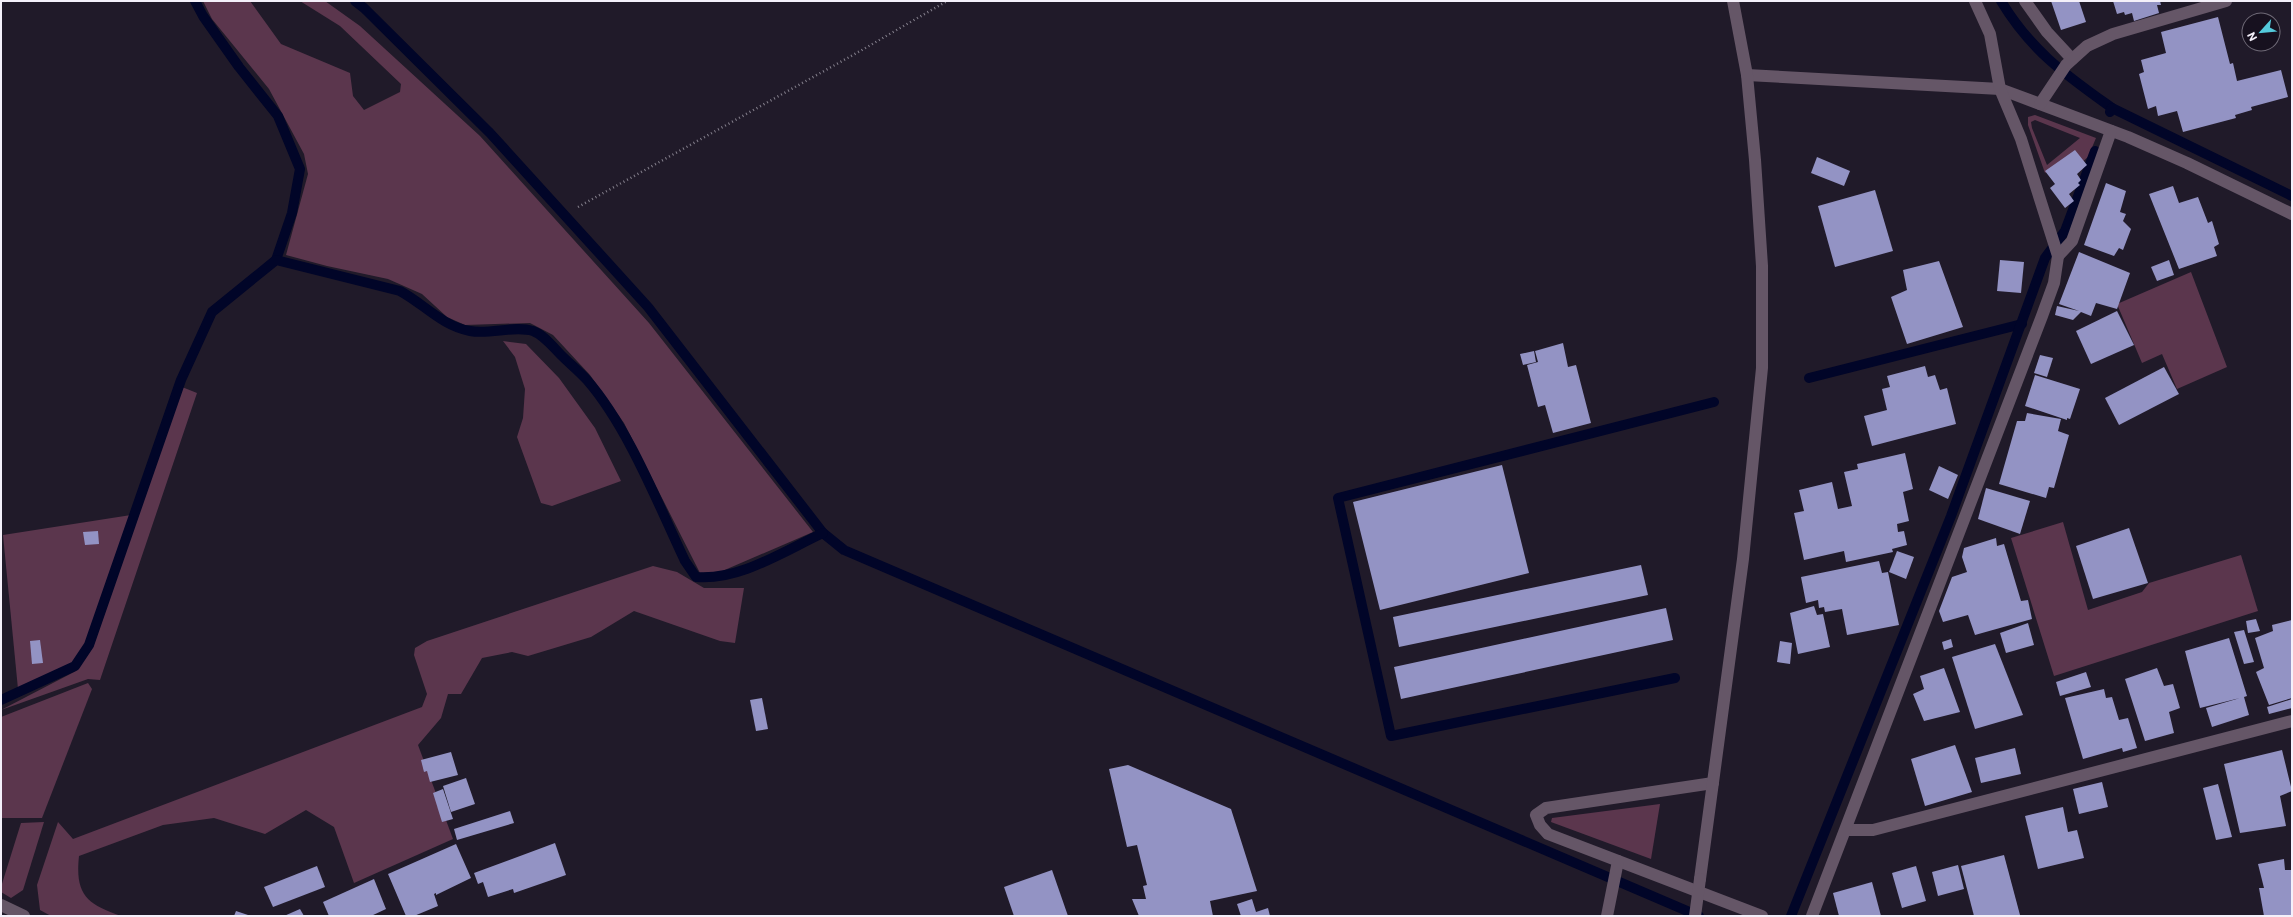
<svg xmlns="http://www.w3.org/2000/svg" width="2293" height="917" viewBox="0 0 2293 917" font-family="Commissioner,sans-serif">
	<rect width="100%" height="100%" fill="#201a29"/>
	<g fill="#5b364d" fill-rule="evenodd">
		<polygon points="203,1 250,1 281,44 350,73 353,96 364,110 400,92 401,84 340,26 300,1 325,1 360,26 480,136 649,323 813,532 720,572 700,573 624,423 590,375 553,335 530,323 465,325 447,317 422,294 388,279 327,266 286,255 308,174 304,154 269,89 212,19"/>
		<path d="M2035,115L2096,138L2088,157L2081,163L2074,153L2045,173L2028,125V117ZM2035,120L2080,138L2047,165L2032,128L2031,122Z"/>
		<polygon points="2191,272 2227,367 2177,389 2162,354 2142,363 2117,304"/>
		<polygon points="503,341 526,344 559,378 595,428 621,481 552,506 541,503 517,437 523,418 525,389 515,357"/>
		<polygon points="182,387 197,393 100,680 88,679 1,710 76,671 93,647"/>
		<polygon points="131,515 86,642 72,664 18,689 3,535"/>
		<polygon points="2063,522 2088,610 2142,592 2149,583 2241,555 2258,611 2054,676 2011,538"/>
		<path d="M653,566L677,572L704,588H744L735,643L720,641L634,611L591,637L528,656L512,652L482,658L461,694H448L441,718L418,745L453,839L354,883L334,827L306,810L265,834L214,818L163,825L79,856C75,894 86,904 121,916H51L40,910L37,885L58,822L73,839L422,707L427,694L414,655L415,648L427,641Z"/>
		<polygon points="88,683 92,689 42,818 1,818 1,717"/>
		<polygon points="1660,804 1651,859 1551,822 1552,818"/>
		<polygon points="44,822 23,890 11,898 1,892 1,887 21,823"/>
	</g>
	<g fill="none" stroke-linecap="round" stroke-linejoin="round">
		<g stroke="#010528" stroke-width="10">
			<polyline points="195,1 203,16 239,67 278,116 300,169 292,213 276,260"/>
			<polyline points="355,1 364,8 490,133 648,307 823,533 844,550 1699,916"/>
			<path d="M2001,1C2031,51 2066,75 2112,108"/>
			<polyline points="2110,112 2112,108 2292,196"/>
			<polyline points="1809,378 2022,324"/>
			<polyline points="1675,678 1391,736 1338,498 1714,402"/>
			<path d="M1,700L75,666L89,645L181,380L212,312L276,260L400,291C424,304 442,326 470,331C490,335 514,325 533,331C544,335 553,347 561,355C569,363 579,371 587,380C628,427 658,504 685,561L696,577C739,581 784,551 823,533"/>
			<polyline points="1791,916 1951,516 2045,258 2065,231 2095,151"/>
		</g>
	</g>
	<g fill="#9393c4">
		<polygon points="2051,1 2079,1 2086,22 2061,30"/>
		<polygon points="2113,1 2160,1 2161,5 2157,5 2159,13 2134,21 2132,13 2125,15 2124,12 2117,14"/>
		<polygon points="2218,17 2230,64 2233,63 2237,81 2281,70 2288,97 2251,107 2252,110 2235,115 2236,118 2183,132 2177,111 2158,116 2156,106 2148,109 2139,74 2144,72 2141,60 2166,53 2161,32"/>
		<polygon points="2075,150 2087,165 2077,174 2081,180 2078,183 2080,185 2069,194 2074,201 2065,208 2050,188 2055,184 2045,171"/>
		<polygon points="1817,157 1850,171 1844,186 1811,173"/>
		<polygon points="2106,183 2126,191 2120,212 2126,214 2123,221 2131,229 2123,250 2119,248 2114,256 2084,245"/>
		<polygon points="2173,186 2179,203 2198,197 2208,223 2212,221 2219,244 2214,247 2217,256 2179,269 2149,194"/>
		<polygon points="1875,190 1893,251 1835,267 1818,206"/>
		<polygon points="2079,252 2130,273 2117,309 2096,303 2091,316 2081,312 2073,320 2055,315 2057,306 2079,311 2059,304"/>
		<polygon points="2000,260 2024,262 2021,293 1997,291"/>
		<polygon points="2169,260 2174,275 2157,281 2151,267"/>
		<polygon points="1939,261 1963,327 1907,344 1891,297 1907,290 1903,270"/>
		<polygon points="2117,311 2134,345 2091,364 2076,331"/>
		<polygon points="1563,343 1568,367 1576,365 1591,423 1553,433 1545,405 1538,407 1527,365 1538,362 1535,351"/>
		<polygon points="1534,351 1536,362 1523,365 1520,354"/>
		<polygon points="2040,355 2053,358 2047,377 2034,373"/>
		<polygon points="1925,366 1928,377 1935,375 1940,390 1947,388 1956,424 1872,446 1864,416 1887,410 1882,389 1890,387 1887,376"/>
		<polygon points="2164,367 2179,394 2119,425 2105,398"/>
		<polygon points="2035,375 2080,389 2070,419 2067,418 2067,420 2025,406"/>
		<polygon points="2027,413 2061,419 2058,431 2069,435 2054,488 2049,487 2046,498 1999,484 2017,421 2025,421"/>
		<polygon points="1905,453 1913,489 1903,492 1909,521 1897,524 1898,532 1904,531 1907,545 1892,549 1893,552 1846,562 1844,551 1804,560 1794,513 1804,511 1799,490 1832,482 1838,509 1852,506 1844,472 1858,469 1857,464"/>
		<polygon points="1502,465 1529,573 1380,610 1353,502"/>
		<polygon points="1939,466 1958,475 1948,499 1929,490"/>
		<polygon points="1986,488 2030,501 2020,534 1978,519"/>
		<polygon points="2129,528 2148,583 2093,599 2076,546"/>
		<polygon points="98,531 99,544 85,545 83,532"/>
		<polygon points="1996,538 1997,546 2004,544 2021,601 2028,600 2032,619 1975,635 1968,615 1943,622 1939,611 1952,577 1967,572 1962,557 1964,548"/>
		<polygon points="1897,551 1914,557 1906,579 1889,572"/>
		<polygon points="1879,561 1882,573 1888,572 1899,625 1847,635 1842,609 1825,612 1824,607 1819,608 1818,600 1806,603 1801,577"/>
		<polygon points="1641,565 1648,595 1399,647 1393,617"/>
		<polygon points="1814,606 1817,615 1823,614 1830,647 1798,654 1790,613"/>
		<polygon points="1666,608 1673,640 1401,699 1394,667"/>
		<polygon points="2256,619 2260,631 2248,633 2246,621"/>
		<polygon points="2292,620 2292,698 2269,705 2256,672 2264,668 2255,638 2273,631 2272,625"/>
		<polygon points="2028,623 2034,645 2006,653 2000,633"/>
		<polygon points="2244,630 2254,662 2244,664 2234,632"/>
		<polygon points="2229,638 2247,696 2244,697 2249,715 2212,727 2206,708 2240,698 2200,708 2185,651"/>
		<polygon points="1951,639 1953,647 1944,650 1942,642"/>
		<polygon points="40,640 43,663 32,664 30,641"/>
		<polygon points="1780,641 1792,643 1790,664 1777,662"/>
		<polygon points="1995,644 2023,715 1975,729 1952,657"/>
		<polygon points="1944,668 1960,712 1924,721 1913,694 1924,689 1920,676"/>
		<polygon points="2157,668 2164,686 2173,684 2180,708 2169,712 2174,733 2145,741 2125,679"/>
		<polygon points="2086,672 2091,687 2060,696 2056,682"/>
		<polygon points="2104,689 2106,698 2112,697 2119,720 2128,718 2137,748 2123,752 2122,748 2083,759 2065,698"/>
		<polygon points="762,698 768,729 756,731 750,700"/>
		<polygon points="2292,699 2292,708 2269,714 2267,707"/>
		<polygon points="1955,745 1972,792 1925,806 1911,759"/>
		<polygon points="2015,748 2021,774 1981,783 1975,758"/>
		<polygon points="2282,750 2292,791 2280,796 2286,826 2240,833 2224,764"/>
		<polygon points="451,752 458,775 430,782 427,771 424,772 421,760"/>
		<polygon points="1128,765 1231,809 1257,891 1210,901 1213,916 1139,916 1132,899 1146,899 1143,886 1147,885 1137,845 1127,847 1109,769"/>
		<polygon points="466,778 475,804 451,812 443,786"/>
		<polygon points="2102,782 2108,807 2079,814 2073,789"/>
		<polygon points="2218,784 2232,837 2216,840 2203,788"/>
		<polygon points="443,789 453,819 442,822 433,793"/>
		<polygon points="2063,807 2068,832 2077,830 2084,858 2038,869 2025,816"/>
		<polygon points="510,811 514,823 457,840 454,829"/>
		<polygon points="555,843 566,875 514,893 513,889 488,897 483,882 478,884 474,873"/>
		<polygon points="456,844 471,878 436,895 436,893 434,894 438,906 414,916 406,916 388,874"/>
		<polygon points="2004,855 2020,915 1974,916 1961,866"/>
		<polygon points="2284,859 2285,870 2292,870 2292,916 2264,916 2259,888 2264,888 2258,864"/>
		<polygon points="1958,865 1964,889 1938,896 1932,872"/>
		<polygon points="317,866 325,887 273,907 264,887"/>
		<polygon points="1916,866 1926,901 1902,908 1892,873"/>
		<polygon points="1052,870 1068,916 1014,916 1004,887"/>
		<polygon points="374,879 386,909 371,916 329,916 323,902"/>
		<polygon points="1872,882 1881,916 1839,916 1833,893"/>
		<polygon points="1252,899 1256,912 1268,908 1270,916 1241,916 1237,904"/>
		<polygon points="300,909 304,916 284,916"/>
		<polygon points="236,911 251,916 234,916"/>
	</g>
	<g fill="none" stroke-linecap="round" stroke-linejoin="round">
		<polyline stroke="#85808d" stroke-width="2.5" stroke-dasharray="1 3" stroke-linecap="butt" points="578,207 862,50 947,1"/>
		<g stroke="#655667" stroke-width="12">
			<polyline points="2025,1 2047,32 2072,59"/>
			<polyline points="1747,75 2000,89 2128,137 2187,163 2292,214"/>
			<polyline points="2040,104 2066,65 2087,46 2113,34 2226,1"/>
			<polyline points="2058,256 2072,241 2111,131"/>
			<polyline points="1713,783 1546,808 1536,815 1540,825 1548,834 1762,916"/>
			<polyline points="1846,830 1873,830 2292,721"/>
			<polyline points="1700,879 1743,559 1762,368 1762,266 1755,160 1747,75 1733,1"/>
			<polyline points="1,905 24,916"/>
			<polyline points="1607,916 1618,861"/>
			<polyline points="1812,916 2042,316 2054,283 2058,256 2021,139 2000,89 1990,34 1975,1"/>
		</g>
		<polyline stroke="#655667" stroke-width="12" points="1695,916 1700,879"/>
	</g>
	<rect width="2293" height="917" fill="none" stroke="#f4f0fa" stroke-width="4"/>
	<g transform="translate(2261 32) rotate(243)"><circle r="19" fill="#17111f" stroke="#6f6a77"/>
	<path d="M0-3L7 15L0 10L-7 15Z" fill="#54cadc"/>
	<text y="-6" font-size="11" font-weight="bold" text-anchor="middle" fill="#f4f0fa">N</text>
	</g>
</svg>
